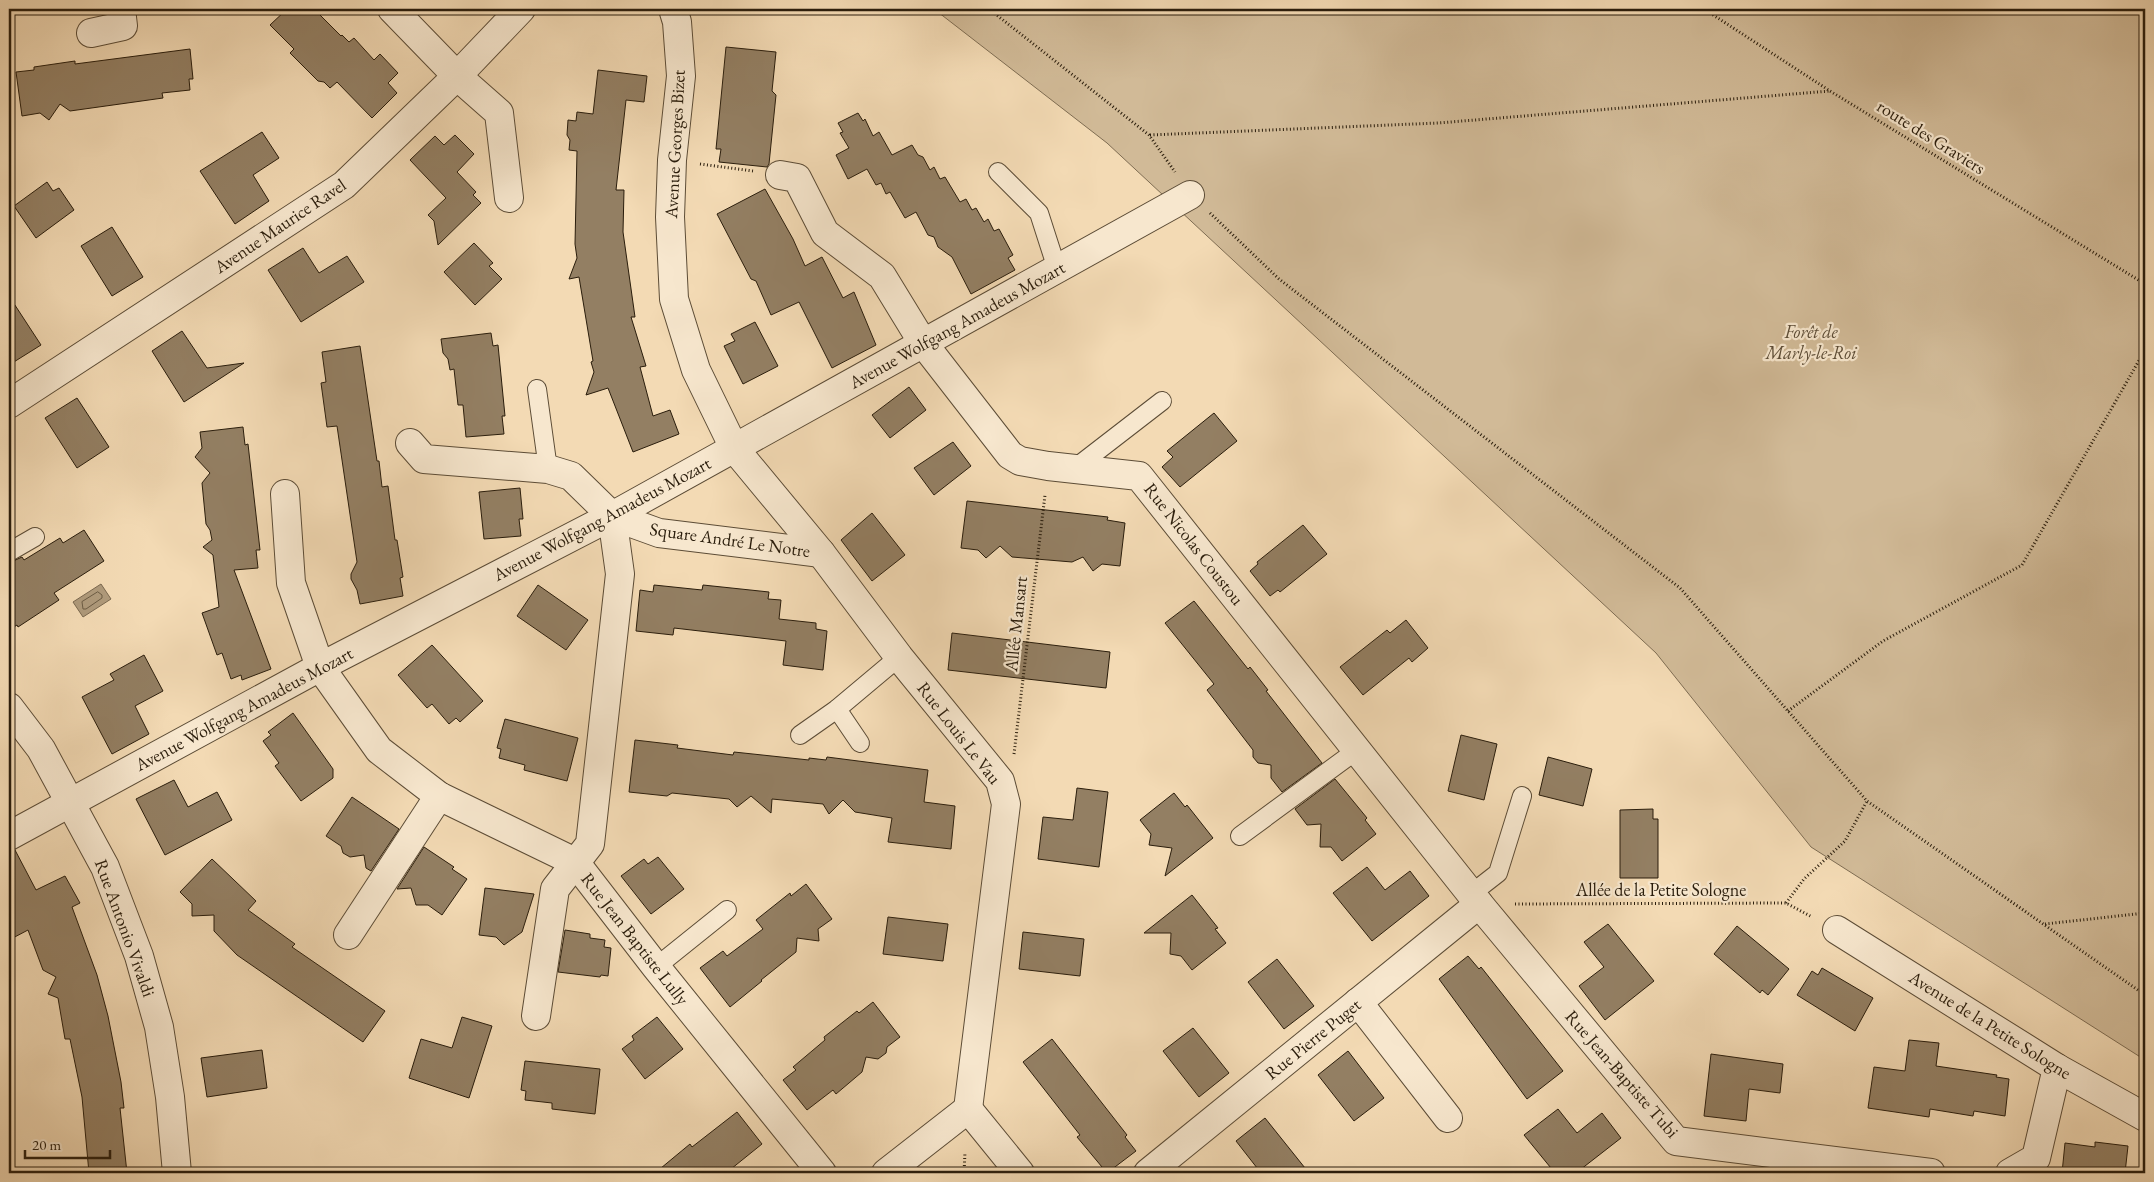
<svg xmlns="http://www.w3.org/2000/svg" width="2154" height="1182" viewBox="0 0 2154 1182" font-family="'EB Garamond',serif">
	<rect width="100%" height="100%" fill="#f3dab4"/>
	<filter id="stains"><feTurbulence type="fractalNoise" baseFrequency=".004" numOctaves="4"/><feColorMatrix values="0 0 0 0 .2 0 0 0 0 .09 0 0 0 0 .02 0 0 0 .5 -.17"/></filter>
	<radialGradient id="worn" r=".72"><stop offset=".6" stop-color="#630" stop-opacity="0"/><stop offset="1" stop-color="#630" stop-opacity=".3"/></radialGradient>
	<polygon fill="#d1ba97" stroke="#7e6c52" points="934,9 2145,9 2145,1060 1811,847 1656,653 1107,143"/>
	<polygon fill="#af9a7b" stroke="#7a684f" points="101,584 111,599 83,617 73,602"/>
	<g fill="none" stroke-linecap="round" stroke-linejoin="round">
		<polygon stroke="#6c5c44" stroke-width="1" points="98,592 102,595 102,598 86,609 83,609 82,602"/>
	</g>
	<g fill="#937f63" stroke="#2a1d0c">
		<polygon points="287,9 314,9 341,36 342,35 349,42 354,38 374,60 380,54 398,73 388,83 397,93 372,118 337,82 330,88 324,82 318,81 290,53 294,49 270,25"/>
		<polygon points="726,47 776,52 772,91 776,95 769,164 767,167 719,162 721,149 716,149"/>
		<polygon points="190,49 193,79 189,79 190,90 162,93 163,98 70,111 60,104 49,120 40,113 22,116 16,72 34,70 34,67 75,61 75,64"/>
		<polygon points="598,70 647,76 644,102 626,100 616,190 624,190 623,232 635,317 631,317 646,366 640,367 653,416 670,410 679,434 633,452 608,388 586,395 594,372 591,362 593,361 579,277 569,279 577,258 575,244 577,151 569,150 570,140 567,135 568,120 576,121 577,112 593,114"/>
		<polygon points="858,113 863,121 865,119 873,136 879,132 892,155 912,145 918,155 923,157 930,170 934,167 940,179 945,177 960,202 966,199 972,210 976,208 984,222 988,219 994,231 999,229 1013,255 1008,258 1015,270 971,294 952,257 938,247 934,237 928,235 916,212 905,218 890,192 886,194 881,183 876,185 867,169 848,179 836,155 849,148 840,133 843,132 838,123"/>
		<polygon points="262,132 279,158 253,175 269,201 235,224 200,171"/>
		<polygon points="455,135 474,154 457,172 476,192 473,195 481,203 438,245 434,221 428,215 446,198 410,160 435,136 444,145"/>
		<polygon points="47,182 53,191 59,188 74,210 36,238 14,206"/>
		<polygon points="765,189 793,239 805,266 822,257 843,298 854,292 876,345 832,368 799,302 771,315 756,281 751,279 717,214"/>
		<polygon points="112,227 143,277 112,296 81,246"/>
		<polygon points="474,243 493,263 489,266 502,279 475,305 444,272"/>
		<polygon points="303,248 319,273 347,256 364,282 301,322 268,270"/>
		<polygon points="9,296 41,345 9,365"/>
		<polygon points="755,322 778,366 743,384 724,346 735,341 731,334"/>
		<polygon points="182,331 207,368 244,363 184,402 152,351"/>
		<polygon points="491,333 493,346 498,345 505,416 502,416 504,434 466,437 463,405 458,405 454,369 450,370 448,359 443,353 441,339"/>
		<polygon points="360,346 377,461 379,461 382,487 388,486 395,540 397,540 403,577 400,578 403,596 360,604 357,590 351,579 351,574 357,562 337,426 327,427 321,383 326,382 322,352"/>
		<polygon points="909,387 926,410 890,438 872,415"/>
		<polygon points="77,398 109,447 77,468 45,418"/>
		<polygon points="1214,413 1237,441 1180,487 1162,467 1173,457 1167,451"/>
		<polygon points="243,427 245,445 248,444 260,550 256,550 258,568 234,570 271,669 242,680 241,675 231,679 222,653 217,655 202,613 219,607 213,555 203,547 212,540 210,530 206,524 202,483 210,473 195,457 202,448 200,432"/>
		<polygon points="953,442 971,466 934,495 914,468"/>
		<polygon points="520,488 523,519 519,519 521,536 484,539 479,492"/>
		<polygon points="967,501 1108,517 1107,520 1125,523 1120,566 1102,564 1093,571 1083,557 1072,562 1012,557 1000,546 986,558 978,550 961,548"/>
		<polygon points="872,513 905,555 872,581 841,540"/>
		<polygon points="1303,525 1327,554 1280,592 1278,590 1270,596 1250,571 1258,564 1257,562"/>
		<polygon points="84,530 104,561 54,593 59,600 18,627 17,625 9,630 9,563 22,557 24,560 60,538 63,543"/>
		<polygon points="538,585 588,620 566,650 517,616"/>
		<polygon points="654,585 702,590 703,585 769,592 768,599 781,600 779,619 816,623 816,629 827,631 823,670 783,665 786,641 674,628 673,635 636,631 640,590 653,592"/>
		<polygon points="1194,601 1248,669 1250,667 1268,690 1266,691 1322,763 1282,792 1271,778 1271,765 1258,763 1253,757 1253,750 1243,737 1207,690 1214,684 1165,623"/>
		<polygon points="1406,620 1428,648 1412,662 1409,658 1363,695 1340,667 1387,630 1390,633"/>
		<polygon points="952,633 1110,652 1106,688 948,670"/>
		<polygon points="432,645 483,701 460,722 456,718 449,724 432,704 427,708 398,675"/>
		<polygon points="144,655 163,691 135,706 149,734 112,754 82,697 114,680 110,674"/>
		<polygon points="293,713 333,769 333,778 301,801 275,766 279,763 263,741 271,735 268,732"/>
		<polygon points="505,719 578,738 567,781 524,770 525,765 499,758 501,749 497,748"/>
		<polygon points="1461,735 1497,744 1484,800 1448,791"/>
		<polygon points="635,740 678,745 677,748 733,755 734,752 809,760 809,758 826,760 827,757 928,770 924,802 955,806 951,849 888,842 892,818 855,812 843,800 829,814 823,804 772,799 771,813 751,796 737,807 729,799 672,793 667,796 629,792"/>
		<polygon points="1548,757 1592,769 1583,806 1539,795"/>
		<polygon points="1335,779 1367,818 1365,820 1376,834 1342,861 1331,847 1320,847 1321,824 1307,825 1295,809"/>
		<polygon points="174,780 188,807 217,792 232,820 165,855 136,799"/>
		<polygon points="1077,788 1108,792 1099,867 1038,859 1043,817 1073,820"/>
		<polygon points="1174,793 1185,807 1187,805 1213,838 1165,876 1172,848 1149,845 1151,834 1140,820"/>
		<polygon points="352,797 399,829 371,871 366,868 364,855 350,857 343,853 341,846 326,836"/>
		<polygon points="1653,809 1653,819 1658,819 1658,878 1620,878 1620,810"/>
		<polygon points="424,847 454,867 452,869 467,879 442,915 428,905 416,905 411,888 397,889"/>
		<polygon points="15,850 36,890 65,876 80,903 72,907 97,975 108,1016 121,1082 124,1108 120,1108 127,1173 89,1173 82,1097 70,1039 65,1039 58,998 48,994 56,977 43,970 28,930 9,940 9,852"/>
		<polygon points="658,857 684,889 651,914 621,876 644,859 648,864"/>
		<polygon points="212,859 256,901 248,910 295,944 292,947 385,1011 363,1042 237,955 214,931 214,915 192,916 192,904 180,892"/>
		<polygon points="1367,867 1385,890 1410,871 1429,896 1372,941 1333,893"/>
		<polygon points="806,884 832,919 818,929 819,941 797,938 796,952 761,980 762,981 730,1007 700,968 723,951 727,956 763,929 756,920 790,893 791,896"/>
		<polygon points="485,888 534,894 522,932 504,945 496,937 479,935"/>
		<polygon points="1192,895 1218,928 1215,929 1226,943 1192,970 1181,956 1170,954 1171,933 1144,933"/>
		<polygon points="888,917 948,924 943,961 883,954"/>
		<polygon points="1608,924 1654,981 1605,1020 1579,986 1604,967 1584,942"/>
		<polygon points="1737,926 1789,969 1768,995 1762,990 1760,993 1714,954"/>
		<polygon points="565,930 590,934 590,938 605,940 604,947 611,948 608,976 601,975 600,977 558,972"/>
		<polygon points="1023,932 1084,939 1080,976 1019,969"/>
		<polygon points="1468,956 1479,969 1481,967 1563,1071 1527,1099 1439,979"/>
		<polygon points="1277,959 1314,1006 1284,1029 1248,982"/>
		<polygon points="1822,968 1873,998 1855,1031 1797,995 1812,971 1818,975"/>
		<polygon points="873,1002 900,1037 887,1047 886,1053 878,1059 866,1057 862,1072 836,1094 833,1090 807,1110 783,1080 796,1070 793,1067 825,1040 824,1037 857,1011 859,1013"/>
		<polygon points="462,1017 492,1026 469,1098 409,1078 421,1039 452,1048"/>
		<polygon points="657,1017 683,1049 645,1079 622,1049 634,1040 632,1036"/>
		<polygon points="1193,1028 1229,1073 1199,1097 1163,1051"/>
		<polygon points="1052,1039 1127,1135 1125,1137 1136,1151 1107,1173 1077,1137 1080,1135 1023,1062"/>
		<polygon points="1909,1040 1939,1043 1936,1066 1997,1075 1996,1077 2009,1079 2005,1116 1974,1111 1973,1116 1930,1109 1929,1117 1868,1108 1874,1067 1905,1071"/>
		<polygon points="262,1050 267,1088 207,1097 201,1058"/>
		<polygon points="1348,1051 1384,1098 1354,1121 1318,1075"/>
		<polygon points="1711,1054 1783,1064 1780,1093 1749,1089 1746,1121 1704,1116"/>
		<polygon points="525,1061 600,1069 595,1114 552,1109 552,1103 525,1100 526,1091 521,1090"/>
		<polygon points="1558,1109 1577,1133 1602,1113 1621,1138 1576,1173 1555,1173 1524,1135"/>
		<polygon points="737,1112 762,1144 726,1173 655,1173 690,1144 692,1147"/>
		<polygon points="1265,1118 1309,1173 1261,1173 1236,1141"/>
		<polygon points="2095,1142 2128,1146 2125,1173 2062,1173 2065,1143 2095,1147"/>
	</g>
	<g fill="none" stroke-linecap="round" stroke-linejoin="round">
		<defs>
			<g id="lane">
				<polyline points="998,172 1039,213 1057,269"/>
				<polyline points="537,389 548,469"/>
				<polyline points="1074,469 1162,401"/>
				<polyline points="9,552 35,537"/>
				<polyline points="837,709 860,743"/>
				<polyline points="800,735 837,709 899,657"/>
				<polyline points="1240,836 1357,750"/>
				<polyline points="1471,894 1498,873 1522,796"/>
				<polyline points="656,967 727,910"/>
			</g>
			<g id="street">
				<polyline points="392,9 457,76 499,113 509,198"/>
				<polyline points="673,9 677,22 681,76 672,160 670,217 674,299 696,370 734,448 821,553 899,657 1000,781 1006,804 968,1109"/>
				<polyline points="91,33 123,26 121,9"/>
				<polyline points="780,175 797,178 825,233 882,276 923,343 1010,455 1020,461 1048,466 1139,476 1479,904 1676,1141 1931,1173"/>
				<polyline points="9,404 344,185 457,76 521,9"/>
				<polyline points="410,443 424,459 548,469 571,476 612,516 659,533 821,553"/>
				<polyline points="285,494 291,583 320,667 379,750 439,796 575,862 656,967 822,1173"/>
				<polyline points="9,707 41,749 105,867 139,956 159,1027 170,1097 177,1173"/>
				<polyline points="9,836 320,667 612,516 1190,195"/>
				<polyline points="1837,930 2057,1068 2145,1117"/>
				<polyline points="348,935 439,796"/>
				<polyline points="1358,1002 1448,1118"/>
				<polyline points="536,1016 555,889 590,844 620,574 612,516"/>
				<polyline points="886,1173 968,1109 1020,1173"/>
				<polyline points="1148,1173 1479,904"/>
				<polyline points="2010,1173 2036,1158 2057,1068"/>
			</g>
		</defs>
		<use href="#lane" stroke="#5c4c36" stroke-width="20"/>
		<use href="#street" stroke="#5c4c36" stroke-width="30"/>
		<g stroke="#2a1d0c" stroke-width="3" stroke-dasharray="1 2.5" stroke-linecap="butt">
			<polyline points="989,9 1149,135 1175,172"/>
			<polyline points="1704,9 1830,91 2145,284"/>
			<polyline points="1150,135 1438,123 1830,91"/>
			<polyline points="700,164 753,171"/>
			<polyline points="1210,213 1279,279 1680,588 1867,801 2145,995"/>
			<polyline points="1788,711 1883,641 2022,565 2145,350"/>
			<polyline points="1014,754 1045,495"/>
			<polyline points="1786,903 1804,879 1845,841 1867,801"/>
			<polyline points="1515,904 1786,903 1812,917"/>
			<polyline points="2045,924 2145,913"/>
			<polyline points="964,1173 965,1152"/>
		</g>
		<use href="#lane" stroke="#f7e7ce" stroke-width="18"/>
		<use href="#street" stroke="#f7e7ce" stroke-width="28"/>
	</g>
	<g text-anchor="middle" stroke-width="4.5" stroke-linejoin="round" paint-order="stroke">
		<g font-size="18" fill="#2a1d0c" stroke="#f7e7ce">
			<text transform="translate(1931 137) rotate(32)" y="6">route des Graviers</text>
			<text transform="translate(675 144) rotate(-87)" y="6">Avenue Georges Bizet</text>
			<text transform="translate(280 226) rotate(-34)" y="6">Avenue Maurice Ravel</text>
			<text transform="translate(957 325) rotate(-29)" y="6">Avenue Wolfgang Amadeus Mozart</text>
			<text transform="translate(602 519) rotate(-28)" y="6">Avenue Wolfgang Amadeus Mozart</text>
			<text transform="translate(730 540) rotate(8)" y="6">Square André Le Notre</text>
			<text transform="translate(1194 544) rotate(52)" y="6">Rue Nicolas Coustou</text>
			<text transform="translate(1016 624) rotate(-84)" y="6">Allée Mansart</text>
			<text transform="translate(244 709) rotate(-28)" y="6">Avenue Wolfgang Amadeus Mozart</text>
			<text transform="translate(959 733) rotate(52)" y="6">Rue Louis Le Vau</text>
			<text x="1661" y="896">Allée de la Petite Sologne</text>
			<text transform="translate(125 928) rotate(70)" y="6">Rue Antonio Vivaldi</text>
			<text transform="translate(635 939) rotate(52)" y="6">Rue Jean Baptiste Lully</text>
			<text transform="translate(1990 1025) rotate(32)" y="6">Avenue de la Petite Sologne</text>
			<text transform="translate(1313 1039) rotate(-39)" y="6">Rue Pierre Puget</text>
			<text transform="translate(1622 1074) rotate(49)" y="6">Rue Jean-Baptiste Tubi</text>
		</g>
		<g font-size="18" font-style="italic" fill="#5c4c36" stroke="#f7e7ce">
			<text x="1811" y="338">Forêt de<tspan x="1811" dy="21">Marly-le-Roi</tspan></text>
		</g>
	</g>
	<rect width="2154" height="1182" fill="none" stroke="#f3dab4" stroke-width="30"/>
	<rect x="10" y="10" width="2134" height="1162" fill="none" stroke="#2a1d0c" stroke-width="2.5"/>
	<rect x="15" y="15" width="2124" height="1152" fill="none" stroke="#2a1d0c"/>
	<path d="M25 1150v8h85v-8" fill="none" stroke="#2a1d0c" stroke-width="2.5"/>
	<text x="32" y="1150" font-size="15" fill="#2a1d0c" stroke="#f7e7ce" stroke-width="4" paint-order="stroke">20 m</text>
	<rect width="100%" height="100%" filter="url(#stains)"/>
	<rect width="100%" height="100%" fill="url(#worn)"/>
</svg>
